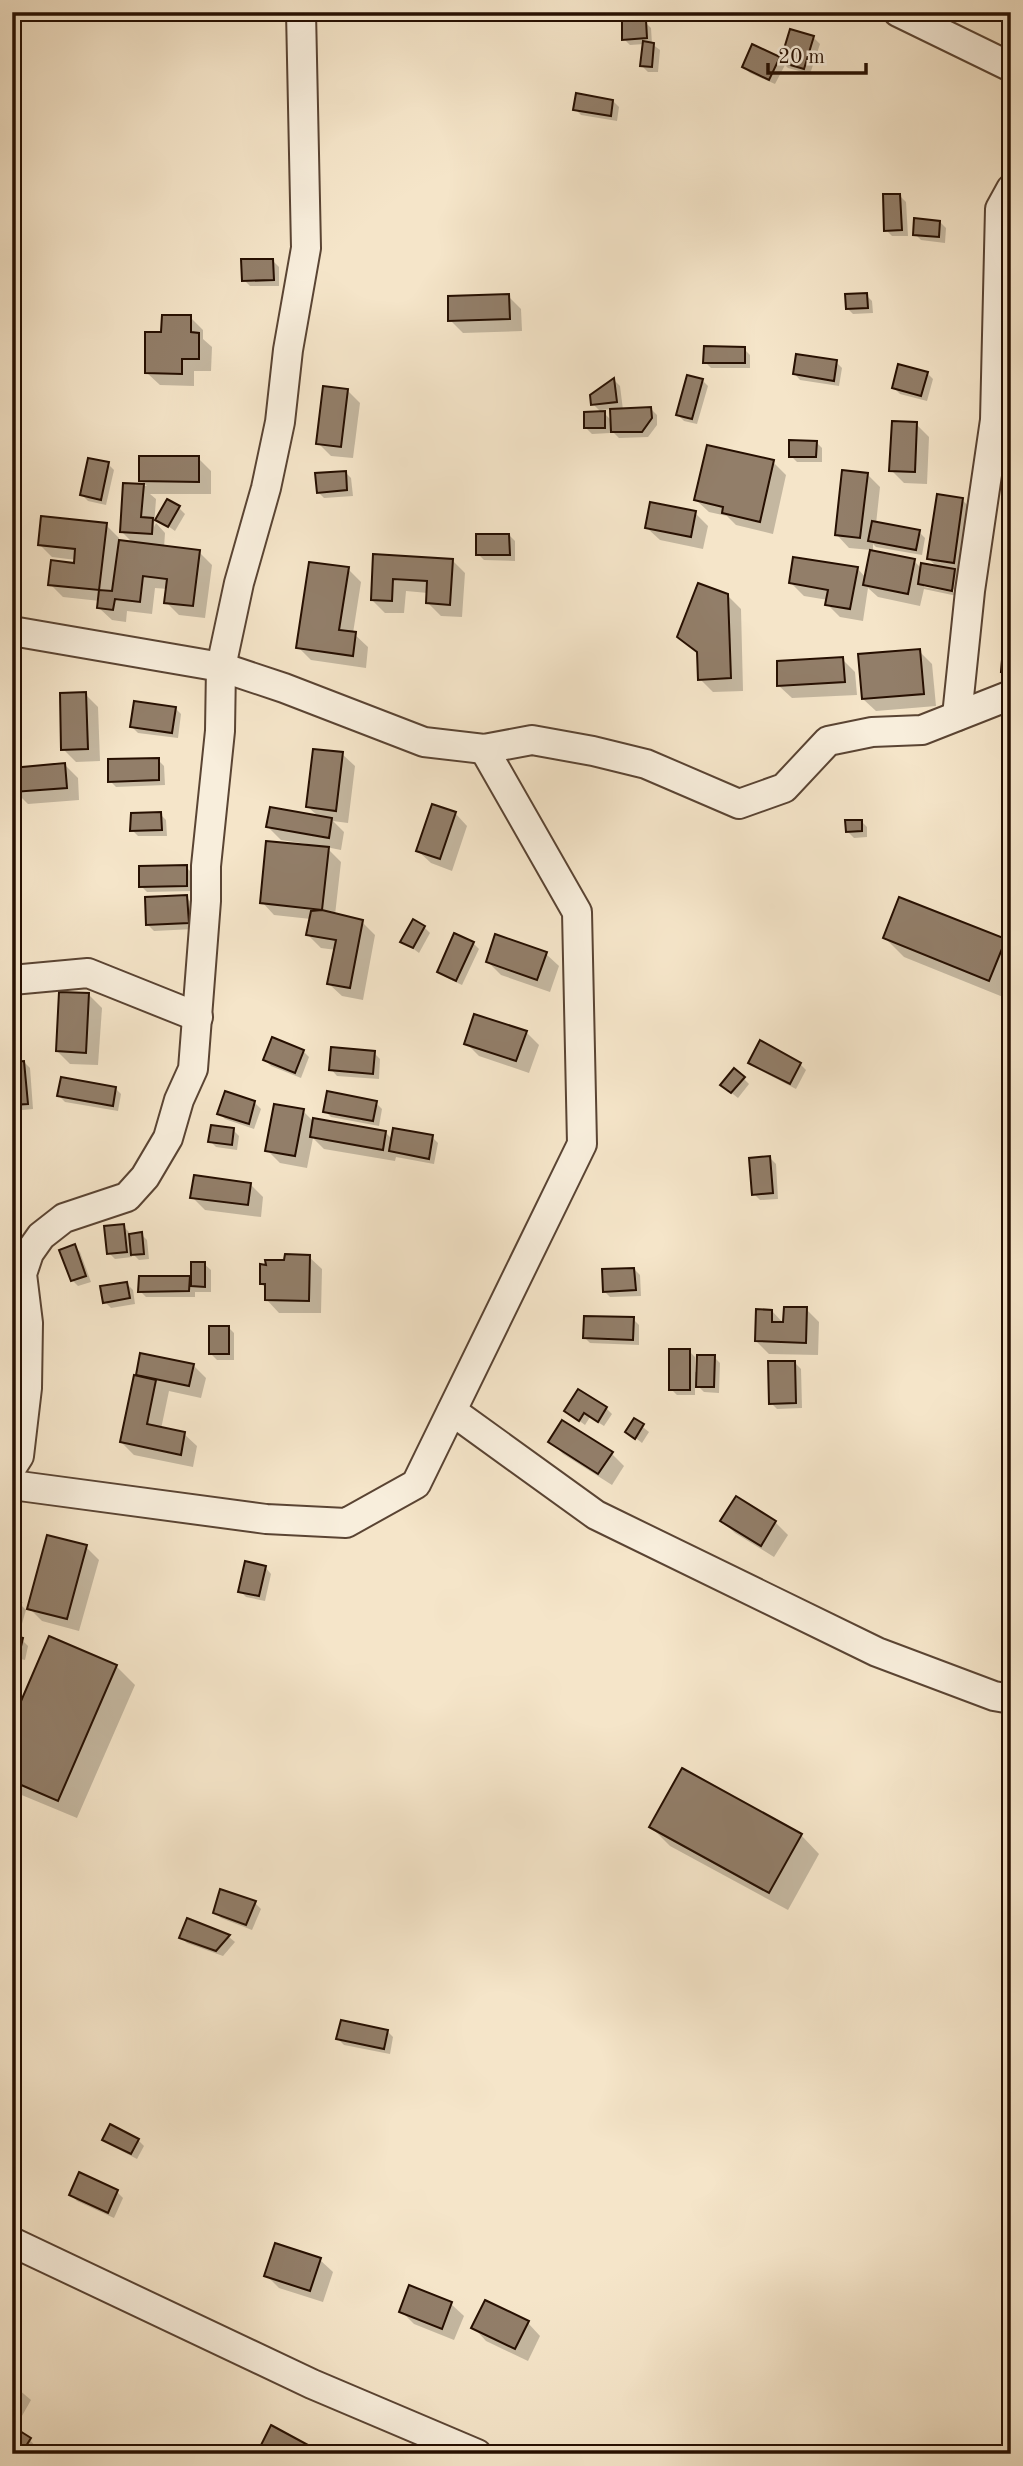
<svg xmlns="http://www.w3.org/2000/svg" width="1023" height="2466" viewBox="0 0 1023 2466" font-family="'Old Standard TT',serif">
	<rect width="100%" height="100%" fill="#f5e5c9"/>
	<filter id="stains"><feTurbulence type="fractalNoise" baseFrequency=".00286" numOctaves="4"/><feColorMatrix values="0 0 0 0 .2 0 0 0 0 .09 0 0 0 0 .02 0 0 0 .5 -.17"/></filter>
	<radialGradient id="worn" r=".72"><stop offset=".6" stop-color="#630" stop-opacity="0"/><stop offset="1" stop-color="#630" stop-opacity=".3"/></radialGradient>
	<g fill="#0003" fill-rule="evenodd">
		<polygon points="606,12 630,12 627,21"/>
		<polygon points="645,22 651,28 652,44 660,50 658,72 648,72 642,66 644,44 630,45 624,39"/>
		<polygon points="791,31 814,38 820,44 810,74 788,68 785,65 775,84 750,73 744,67 779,58 782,61"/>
		<polygon points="613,101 619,107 617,121 581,115 575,109"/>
		<polygon points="900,196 906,202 908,236 892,236 886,230"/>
		<polygon points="940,222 946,228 945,243 921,240 915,234"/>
		<polygon points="273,261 279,267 279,286 250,286 244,280"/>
		<polygon points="866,295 872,301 873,313 853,314 847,308"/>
		<polygon points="508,296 521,309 522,331 463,333 450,320"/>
		<polygon points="190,317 203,330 203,339 212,347 211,371 194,371 194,386 160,385 147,373 163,334"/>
		<polygon points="744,349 750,355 750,368 711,368 705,362"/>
		<polygon points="836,362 842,368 839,386 800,380 794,373"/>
		<polygon points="927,373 933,379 927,401 900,394 894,388"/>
		<path d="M614,380L620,386L623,410L651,409L657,415V425L648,437L619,438L610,429V433L592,434L586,428L602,413L593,404ZM612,409V421L601,410Z"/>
		<polygon points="702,380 708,386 697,424 684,421 678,415"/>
		<polygon points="347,390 360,403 353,458 331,456 318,443"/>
		<polygon points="916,424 929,437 927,484 904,483 891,470"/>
		<polygon points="816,442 822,448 822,462 797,462 791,456"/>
		<polygon points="198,458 211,471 211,494 150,494 156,499 154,527 156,523 165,533 164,548 199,552 212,565 205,618 179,615 166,602 168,589 155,588 152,614 127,611 126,622 112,620 99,608 100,601 63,597 50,584 75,565 76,560 52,557 40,545 106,525 119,538 119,542 134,544 121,531 125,485 147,486 141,481"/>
		<polygon points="773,462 786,475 773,534 736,525 727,516 709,512 696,500"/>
		<polygon points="108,464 114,470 106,505 88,501 82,495"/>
		<polygon points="345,472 351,478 353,496 324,498 318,492"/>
		<polygon points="867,474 880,487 876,524 919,532 925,538 922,555 876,547 873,544 873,552 914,561 922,569 938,568 929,559 962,500 975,512 958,590 924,584 924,587 958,593 957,596 924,589 920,606 878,597 868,588 863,621 840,617 827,604 828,600 804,596 791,583 857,568 866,578 871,550 849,548 837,535"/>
		<polygon points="179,508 185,514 175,531 158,519"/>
		<polygon points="695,513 708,526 703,549 660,540 647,528"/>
		<polygon points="509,535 515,541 515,561 484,560 478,554"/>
		<polygon points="375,556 452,560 465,573 462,617 441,616 428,603 428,593 406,591 404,613 385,613 372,600"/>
		<polygon points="348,569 361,582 353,633 368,647 366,668 311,660 298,647"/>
		<polygon points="1011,572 1011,679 1003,671"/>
		<polygon points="728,596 741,609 743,691 713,692 700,679 699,655 679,637"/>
		<polygon points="919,651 932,664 936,706 876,711 863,699"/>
		<polygon points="842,659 855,672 857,695 792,698 779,686"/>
		<polygon points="85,694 98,707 100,761 76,762 63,749"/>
		<polygon points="175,708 181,714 178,738 138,733 132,727"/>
		<polygon points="342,754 355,766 348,823 333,821 344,832 341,850 326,847 341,862 335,915 362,922 375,935 363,1000 342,996 329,984 336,950 321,948 308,935 311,919 274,915 262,902 307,844 281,840 268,827 319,817 308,807"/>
		<polygon points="158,760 164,766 165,785 116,787 110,781"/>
		<polygon points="65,765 78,778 79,800 28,804 16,792 16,800 12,800 12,777 14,778"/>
		<polygon points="455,813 467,826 452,871 431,863 418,851"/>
		<polygon points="160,814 166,820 167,836 138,836 132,830"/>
		<polygon points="861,821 867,827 867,837 854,838 848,832"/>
		<polygon points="186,867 192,873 192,891 147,892 141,886"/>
		<polygon points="186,897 192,903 194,929 154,931 148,925"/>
		<polygon points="424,927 430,933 419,953 403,941"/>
		<polygon points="885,938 1005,940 1011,946 1011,992 1008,999 904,957"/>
		<polygon points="473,943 479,949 462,985 445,977 439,971"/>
		<polygon points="546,954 559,966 550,992 501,975 488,962"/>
		<polygon points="89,995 102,1008 98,1065 70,1064 57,1051"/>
		<polygon points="526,1032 539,1045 529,1073 479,1056 466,1043"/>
		<polygon points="303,1051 309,1057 301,1078 271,1066 265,1060"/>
		<polygon points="374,1053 380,1059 379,1079 337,1076 331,1069"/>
		<polygon points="24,1062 30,1068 33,1109 12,1111 12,1063"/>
		<polygon points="750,1062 800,1064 806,1070 796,1089 756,1068"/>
		<polygon points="743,1078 749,1084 738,1098 729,1091"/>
		<polygon points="115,1088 121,1094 118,1111 65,1102 59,1096"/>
		<polygon points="255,1103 261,1109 254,1129 225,1119 219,1113"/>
		<polygon points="376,1103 382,1109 379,1126 331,1117 325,1111"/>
		<polygon points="303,1111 314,1122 386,1133 393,1140 432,1137 438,1143 434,1164 396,1157 395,1161 324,1149 313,1138 307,1168 280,1163 267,1150"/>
		<polygon points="233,1130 239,1136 237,1150 216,1147 210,1141"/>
		<polygon points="770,1158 776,1164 778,1199 760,1200 754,1194"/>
		<polygon points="250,1184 263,1197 261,1217 205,1210 192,1197"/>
		<polygon points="123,1226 129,1232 130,1236 141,1234 147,1240 149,1259 139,1260 132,1253 132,1257 115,1259 109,1253"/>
		<polygon points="74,1246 80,1252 91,1282 78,1286 72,1280"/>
		<polygon points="309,1257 322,1269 321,1313 279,1313 267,1300 267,1289 261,1284 286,1262"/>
		<polygon points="204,1264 211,1270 211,1292 195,1292 195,1297 146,1297 140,1291 140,1278 192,1277"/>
		<polygon points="634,1269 640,1275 641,1296 610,1297 604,1291"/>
		<polygon points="127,1284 133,1290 135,1304 111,1308 105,1302"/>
		<polygon points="806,1309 819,1322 818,1355 769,1354 756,1341 772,1311 785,1325"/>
		<polygon points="633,1319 639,1325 639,1345 590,1343 584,1337"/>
		<polygon points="228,1327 234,1333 234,1360 217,1360 211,1354"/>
		<polygon points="689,1351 695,1357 695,1372 698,1372 714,1357 720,1363 719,1393 704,1392 695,1383 695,1395 677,1395 671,1389"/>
		<polygon points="142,1355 193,1365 206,1378 201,1398 169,1391 161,1429 184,1434 197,1446 193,1467 134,1455 121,1442"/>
		<polygon points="795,1363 801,1369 802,1408 777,1409 771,1403"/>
		<polygon points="606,1408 612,1414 604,1426 590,1417 585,1425 566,1411"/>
		<polygon points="634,1420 649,1432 642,1443 627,1431"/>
		<polygon points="550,1441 611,1453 624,1466 612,1485 563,1454"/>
		<polygon points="736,1498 775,1522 788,1535 774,1557 735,1533 722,1521"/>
		<polygon points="86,1547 99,1560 79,1631 42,1621 29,1608"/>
		<polygon points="265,1567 271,1574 265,1601 246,1597 240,1591"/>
		<polygon points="12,1602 20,1604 26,1610 21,1627 12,1625"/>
		<polygon points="12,1637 22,1640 28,1646 25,1660 12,1657"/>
		<polygon points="116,1666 135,1685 77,1818 12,1791 12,1711 17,1715"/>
		<polygon points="651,1827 801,1835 819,1854 788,1910 670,1846"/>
		<polygon points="255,1903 261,1909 252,1930 221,1918 215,1912"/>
		<polygon points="188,1920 229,1937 235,1942 223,1956 187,1943 181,1937"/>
		<polygon points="387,2031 393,2037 390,2054 344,2045 338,2039"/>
		<polygon points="104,2139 138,2140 144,2146 137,2159 110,2145"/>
		<polygon points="80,2174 117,2192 123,2198 114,2218 77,2201 71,2194"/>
		<polygon points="320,2260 333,2272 323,2302 279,2288 266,2275"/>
		<polygon points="451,2304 464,2316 454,2340 414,2324 401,2311"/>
		<polygon points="528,2323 540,2336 528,2361 486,2341 474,2328"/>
		<polygon points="12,2384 31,2400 14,2430 30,2440 42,2454 12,2454"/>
		<polygon points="272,2428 307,2446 313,2454 268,2452 262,2446"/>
	</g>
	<g fill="#927e69" stroke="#260f01" stroke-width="2">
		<polygon points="646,20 647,38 622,40 622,21"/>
		<polygon points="790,29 814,36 804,69 780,62"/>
		<polygon points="643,41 654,43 652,67 640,66"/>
		<polygon points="752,44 780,57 769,80 742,67"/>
		<polygon points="576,93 613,100 611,116 573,110"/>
		<polygon points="883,194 900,194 902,230 884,231"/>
		<polygon points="914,218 940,221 939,237 913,235"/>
		<polygon points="241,259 273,259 274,280 242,281"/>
		<polygon points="867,293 868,308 846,309 845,294"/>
		<polygon points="509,294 510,319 448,321 448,296"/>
		<polygon points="162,315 191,315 191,332 199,333 199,359 182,359 182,374 145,373 145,332 161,332"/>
		<polygon points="704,346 745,347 745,363 703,363"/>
		<polygon points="796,354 837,360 834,381 793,374"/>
		<polygon points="898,364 928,372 921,396 892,388"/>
		<polygon points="687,375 703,379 692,419 676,415"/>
		<polygon points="614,378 617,402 591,405 590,395"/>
		<polygon points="323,386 348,389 341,447 316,444"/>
		<polygon points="651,407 652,418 642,432 611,432 610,409"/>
		<polygon points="605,411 605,428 584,428 584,412"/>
		<polygon points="892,421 917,422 915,472 889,471"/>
		<polygon points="789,440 817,441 816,457 789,457"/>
		<polygon points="707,445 774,460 760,522 722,513 723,507 694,500"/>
		<polygon points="139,456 199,456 199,482 139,481"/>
		<polygon points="88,458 109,462 101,500 80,495"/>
		<polygon points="842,470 868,473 860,538 835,535"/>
		<polygon points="346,471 347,490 317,493 315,473"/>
		<polygon points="123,483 144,484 141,517 153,518 152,534 120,532"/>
		<polygon points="937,494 963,498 954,563 927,559"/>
		<polygon points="167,499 180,506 168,527 155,520"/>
		<polygon points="650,502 696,511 691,537 645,528"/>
		<polygon points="41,516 107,523 99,590 48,585 51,560 74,563 75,549 38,545"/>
		<polygon points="872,521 920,530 916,550 868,541"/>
		<polygon points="476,534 509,534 510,555 476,555"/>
		<polygon points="119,540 200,550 193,606 164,603 167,579 143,576 140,602 115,599 113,610 97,608 99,590 112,591"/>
		<polygon points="870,550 915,559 908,594 863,585"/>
		<polygon points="1011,550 1011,672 1001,672"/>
		<polygon points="373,554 453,559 450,605 426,603 427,581 393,579 392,601 371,600"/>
		<polygon points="793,557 858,567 850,609 825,605 828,590 789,583"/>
		<polygon points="309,562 349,567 339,630 356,632 353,656 296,648"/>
		<polygon points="921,563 955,569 952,591 918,584"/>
		<polygon points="698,583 728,594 731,678 698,680 697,652 677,637"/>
		<polygon points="920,649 924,694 862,699 858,654"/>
		<polygon points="843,657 845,682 777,686 777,661"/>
		<polygon points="86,692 88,749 61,750 60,693"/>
		<polygon points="134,701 176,707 172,733 130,727"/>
		<polygon points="313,749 343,752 336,811 306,807"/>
		<polygon points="159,758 159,780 108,782 108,759"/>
		<polygon points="65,763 67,788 13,792 12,768"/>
		<polygon points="432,804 456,812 440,859 416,851"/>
		<polygon points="270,807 332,818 329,838 266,827"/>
		<polygon points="161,812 162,830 130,831 131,813"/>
		<polygon points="845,820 862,820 862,831 846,832"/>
		<polygon points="266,841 329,847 322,910 260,903"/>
		<polygon points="187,865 187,886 139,887 139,866"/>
		<polygon points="187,895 189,923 146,925 145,897"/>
		<polygon points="899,897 1006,939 989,981 883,938"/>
		<polygon points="322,910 363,920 350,988 327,984 336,940 306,935 311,911"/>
		<polygon points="413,919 425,926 413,948 400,942"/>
		<polygon points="454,933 474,942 456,981 437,972"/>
		<polygon points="495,934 547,952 537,980 486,962"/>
		<polygon points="59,992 89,993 86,1053 56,1051"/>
		<polygon points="474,1014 527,1031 516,1061 464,1044"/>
		<polygon points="272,1037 304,1050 295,1073 263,1060"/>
		<polygon points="760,1040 801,1063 790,1084 748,1063"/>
		<polygon points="331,1047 375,1051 373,1074 329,1070"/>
		<polygon points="24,1061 28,1104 12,1105 12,1062"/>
		<polygon points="734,1068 745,1077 731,1093 720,1085"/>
		<polygon points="61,1077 116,1087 113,1106 57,1096"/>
		<polygon points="225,1091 255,1101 249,1124 217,1114"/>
		<polygon points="327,1091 377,1101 373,1121 323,1112"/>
		<polygon points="274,1104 304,1109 295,1156 265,1151"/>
		<polygon points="313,1118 386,1131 383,1150 310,1137"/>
		<polygon points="211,1125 234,1128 232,1145 208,1142"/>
		<polygon points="393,1128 433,1135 429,1159 389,1151"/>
		<polygon points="770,1156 773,1193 752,1195 749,1158"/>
		<polygon points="194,1175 251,1183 248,1205 190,1198"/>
		<polygon points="124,1224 127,1252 107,1254 104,1226"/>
		<polygon points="142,1232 144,1254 131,1255 129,1234"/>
		<polygon points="75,1244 86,1276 71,1281 59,1250"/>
		<polygon points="285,1254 310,1255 309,1301 265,1300 265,1284 260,1284 260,1264 266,1265 265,1260 284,1260"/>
		<polygon points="191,1262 205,1262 205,1287 191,1286"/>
		<polygon points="634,1268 636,1290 603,1292 602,1269"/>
		<polygon points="139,1276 190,1276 189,1291 138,1292"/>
		<polygon points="127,1282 130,1298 103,1303 100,1286"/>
		<polygon points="784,1307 807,1307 806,1343 755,1341 756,1309 772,1310 772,1322 783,1322"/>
		<polygon points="584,1316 634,1317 633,1340 583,1338"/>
		<rect x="209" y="1326" width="20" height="28"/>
		<rect x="669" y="1349" width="21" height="41"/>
		<polygon points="140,1353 194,1364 189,1386 136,1375"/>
		<polygon points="697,1355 715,1355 714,1387 696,1387"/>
		<polygon points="768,1361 795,1361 796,1403 769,1404"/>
		<polygon points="134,1375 156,1380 147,1424 185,1432 181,1455 120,1442"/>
		<polygon points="578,1389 607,1407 598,1422 584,1413 579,1421 564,1411"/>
		<polygon points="634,1418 644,1424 635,1439 625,1432"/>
		<polygon points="562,1420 613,1452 598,1474 548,1442"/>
		<polygon points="736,1496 776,1521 761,1546 720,1521"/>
		<polygon points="47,1535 87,1545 67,1619 27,1609"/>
		<polygon points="245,1561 266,1566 259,1596 238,1592"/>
		<polygon points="12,1600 21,1603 15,1622 12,1622"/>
		<polygon points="12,1635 23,1638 19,1655 12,1653"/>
		<polygon points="49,1636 117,1665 58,1801 12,1781 12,1722"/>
		<polygon points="682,1768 802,1834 769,1893 649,1827"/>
		<polygon points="220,1889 256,1901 246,1925 213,1913"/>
		<polygon points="187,1918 230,1935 216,1951 179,1938"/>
		<polygon points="341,2020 388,2030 384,2049 336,2039"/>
		<polygon points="110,2124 139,2139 131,2154 102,2140"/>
		<polygon points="79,2172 118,2190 108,2213 69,2195"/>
		<polygon points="275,2243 321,2258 310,2291 264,2276"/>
		<polygon points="409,2285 452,2302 442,2329 399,2312"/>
		<polygon points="485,2300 529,2321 515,2349 471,2328"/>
		<polygon points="12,2382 19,2386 12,2398"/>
		<polygon points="271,2425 308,2445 304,2454 273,2454 260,2447"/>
		<polygon points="12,2426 31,2438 21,2454 12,2454"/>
	</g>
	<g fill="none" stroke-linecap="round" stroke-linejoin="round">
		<defs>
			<g id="street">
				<polyline points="898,12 1011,67"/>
				<polyline points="12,631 221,667 284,688 424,742 484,749 532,740 593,751 646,764 739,804 784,788 828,741 872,732 922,730 1011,695"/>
				<polyline points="957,716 970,591 995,420 1000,209 1011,189"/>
				<polyline points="12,980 88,973 198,1017"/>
				<polyline points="452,1411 596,1515 877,1652 994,1696 1011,1699"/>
				<polyline points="12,1467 19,1456 27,1388 28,1323 22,1274 29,1253 41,1236 64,1218 127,1197 145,1177 168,1138 179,1100 193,1069 206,901 206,866 220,731 221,667 239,583 266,488 280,422 288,350 306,248 301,12"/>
				<polyline points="12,1485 266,1519 346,1523 416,1484 582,1144 577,912 484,749"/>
				<polyline points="12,2242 312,2384 477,2454"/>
			</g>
		</defs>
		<use href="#street" stroke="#5a4433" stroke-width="32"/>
		<use href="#street" stroke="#f8eedc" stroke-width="28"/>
	</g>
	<rect width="1023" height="2466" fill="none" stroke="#f5e5c9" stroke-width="42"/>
	<rect x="14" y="14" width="995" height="2438" fill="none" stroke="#260f01" stroke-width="3.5"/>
	<rect x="21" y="21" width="981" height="2424" fill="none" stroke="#260f01" stroke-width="2"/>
	<path d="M768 63v10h98v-10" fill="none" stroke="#260f01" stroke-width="3.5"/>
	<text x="778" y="63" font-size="21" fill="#260f01" stroke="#f8eedc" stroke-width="5" paint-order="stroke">20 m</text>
	<rect width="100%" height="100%" filter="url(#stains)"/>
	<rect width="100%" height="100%" fill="url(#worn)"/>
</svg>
